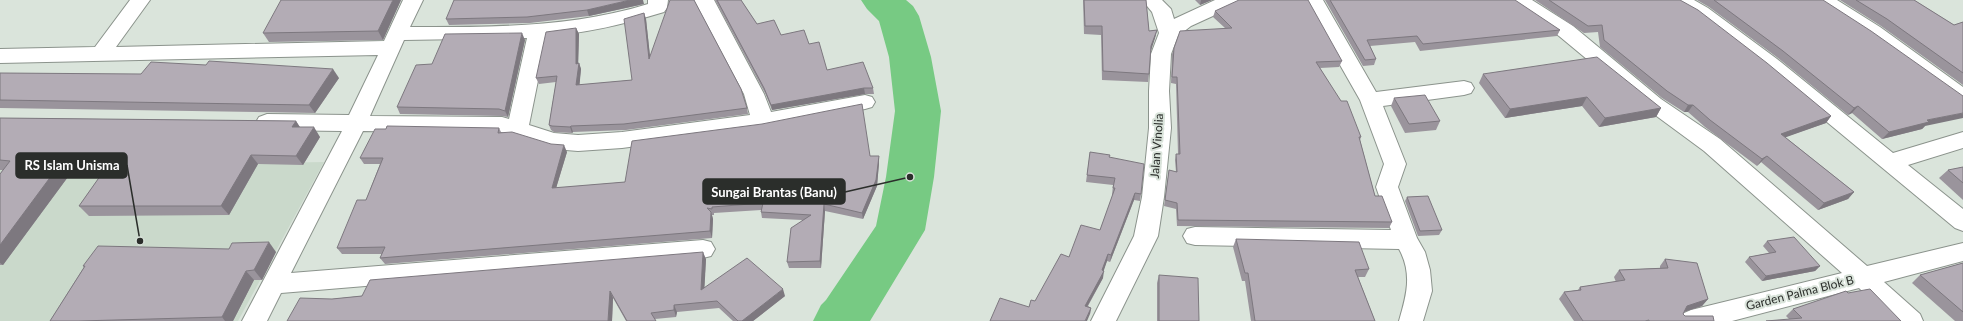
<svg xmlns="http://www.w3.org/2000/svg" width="1963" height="321" viewBox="0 0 1963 321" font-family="Lato,sans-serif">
	<rect width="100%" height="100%" fill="#dae4db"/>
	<polygon fill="#cad9cb" points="324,162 238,321 0,321 0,168"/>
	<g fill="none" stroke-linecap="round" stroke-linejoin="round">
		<polygon fill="#77ca83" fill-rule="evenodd" points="861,0 906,0 913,6 919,16 931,57 941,111 934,177 925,230 870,321 813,321 821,305 826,300 876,226 886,177 895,111 889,57 879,21 867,9"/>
		<defs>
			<g id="minor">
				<path d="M130,0H150L116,47L384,41L403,0H423L410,27C490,27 571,28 648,4V0H668L667,8L664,12C625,24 587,33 547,36L529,125L554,133L578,135L622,132L750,115L744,94L694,0H714L764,94L771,112L865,95L872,97L875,102L872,107L865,109L763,129L622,148L578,151L554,149L502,133L363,131L291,273L703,240L711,242L715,249L711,256L703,258L281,293L267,321H242L342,131L267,130L259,127L256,122L259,117L267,114L349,115L378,55L0,63V49L95,47ZM527,38L509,119L502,117L370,116L404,40Z"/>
				<polygon points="1142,0 1162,0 1171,9 1174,19 1215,0 1242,0 1239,4 1191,26 1178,36 1171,54 1169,91 1171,128 1164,197 1158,236 1116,321 1091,321 1134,236 1142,197 1149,128 1149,91 1151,54 1159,33 1152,12"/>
				<path d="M1303,0H1323L1376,92L1464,81L1471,83L1474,88L1471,93L1464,95L1383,106L1406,164L1398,187L1417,238L1425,252L1430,270L1432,291L1423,321H1399C1406,297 1413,274 1399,249L1195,245L1187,243L1183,236L1187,229L1195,227L1391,230L1376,187L1384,164L1360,100Z"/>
				<polygon points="1508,0 1532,0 1573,26 1661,99 1720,139 1867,266 1963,243 1963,261 1884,282 1920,314 1923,321 1894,321 1859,288 1732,321 1679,321 1682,314 1691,310 1842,273 1704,151 1647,109 1559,36 1511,4"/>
				<polygon points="1670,0 1694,0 1708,8 1777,59 1893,153 1963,132 1963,148 1908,165 1963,209 1963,231 1955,228 1763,69 1694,16 1673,4"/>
				<polygon points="1813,0 1837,0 1880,27 1963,87 1963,104 1956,102 1866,37 1816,4"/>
			</g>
		</defs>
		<use href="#minor" stroke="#8b938c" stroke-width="2"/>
		<use href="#minor" fill="#fff" fill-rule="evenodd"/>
	</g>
	<g fill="#9a949c">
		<polygon points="401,0 383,40 269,42 263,33"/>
		<polygon points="715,0 741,0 757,24 781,35 809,44 827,70 873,88 874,94 865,94 772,110 765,93"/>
		<polygon points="1083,0 1146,0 1149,31 1157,30 1155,38 1150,51 1149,74 1148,82 1102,80 1101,35 1084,34"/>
		<polygon points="1195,0 1212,0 1200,5"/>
		<polygon points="1325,0 1482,0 1560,30 1557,36 1420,51 1415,42 1370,46 1376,59 1374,65 1363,66"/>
		<polygon points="1535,0 1680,0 1831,116 1826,123 1785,137 1854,192 1848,199 1818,210 1761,162 1757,166 1705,127 1688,112 1684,112 1662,98 1600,47 1598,32 1584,33"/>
		<polygon points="1697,0 1823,0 1925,126 1922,129 1882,139 1852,113 1848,115 1778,58 1709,7"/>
		<polygon points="1840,0 1914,0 1954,25 1963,22 1963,85 1881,26"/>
		<polygon points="644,4 589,16 530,23 449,25 446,19"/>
		<polygon points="1215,11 1342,61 1339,67 1320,68 1361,137 1360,140 1375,196 1392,222 1389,228 1177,226 1176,209 1164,206 1169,170 1176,172 1175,160 1176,154 1178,154 1176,84 1171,83 1172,54 1174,48 1225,28 1213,17"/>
		<polygon points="644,13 646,19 650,57 747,108 748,114 626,130 573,132 572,133 554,132 551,130 549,125 556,82 539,84 536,78 576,28 579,34 578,63 579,63 581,69 579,85 632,80"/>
		<polygon points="525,40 508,117 502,116 400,114 397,107 432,64"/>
		<polygon points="0,73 339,78 315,113 0,108"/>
		<polygon points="1483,74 1661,108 1656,117 1599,127 1582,106 1505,118 1479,83"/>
		<polygon points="1394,98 1440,121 1436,130 1405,133 1391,106"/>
		<polygon points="0,118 296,121 300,127 320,137 303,165 258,164 229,215 89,216 79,206 108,165 76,166 3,265 0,265 0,174 3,170 0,170"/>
		<polygon points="499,128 501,132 567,152 556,188 625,182 870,156 879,163 877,186 863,219 825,211 821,268 789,268 787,262 802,220 762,218 761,212 761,210 714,213 714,215 712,215 713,219 712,238 385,264 380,258 382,254 342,254 337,248 366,200 380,164 364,164 360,158"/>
		<polygon points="1090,152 1109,157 1141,194 1140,201 1134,200 1110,262 1107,261 1103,271 1103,278 1088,306 1091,308 1090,314 1029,307 1035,301 1069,257 1100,230 1113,195 1112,195 1113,185 1086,182"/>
		<polygon points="1963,167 1963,200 1939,178 1948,170"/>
		<polygon points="1407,197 1442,230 1439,235 1418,236 1405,201"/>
		<polygon points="1236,239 1369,269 1365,277 1358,277 1375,321 1251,321 1245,281 1242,281 1233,247"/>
		<polygon points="1767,241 1820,266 1815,271 1762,281 1745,262 1749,257 1769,253 1763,246"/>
		<polygon points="276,252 262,280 254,280 233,321 50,321 84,267 83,266"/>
		<polygon points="706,259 704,288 785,296 753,321 733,321 719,308 677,312 676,317 655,319 656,321 626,321 613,298 612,321 287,321 332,299"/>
		<polygon points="1665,259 1708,299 1702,306 1684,312 1683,314 1685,316 1714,321 1574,321 1559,299 1564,292 1578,290 1580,287 1616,282 1614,277 1619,270 1660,268 1660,266"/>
		<polygon points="1963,263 1963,321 1955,321 1912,283 1920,275"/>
		<polygon points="1159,275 1199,321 1157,321 1157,283"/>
		<polygon points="1848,293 1901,321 1789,319 1786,316 1793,309"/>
	</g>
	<g fill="#7d787f">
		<polygon points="393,0 401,0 383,40 378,31"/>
		<polygon points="630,0 643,0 644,4 589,16 587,10"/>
		<polygon points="1201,0 1212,0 1200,5"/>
		<polygon points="644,13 646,19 651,65 649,59"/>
		<polygon points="576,28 579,34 578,69 576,64"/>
		<polygon points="1157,30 1155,38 1150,54 1151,46"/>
		<polygon points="522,33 525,40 508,117 505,111"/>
		<polygon points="579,63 581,69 579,91 576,85"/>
		<polygon points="333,69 339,78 315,113 309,105"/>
		<polygon points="864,88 865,94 772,110 771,105"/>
		<polygon points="1587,97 1582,106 1505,118 1510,109"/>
		<polygon points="1688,105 1693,105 1688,112 1684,112"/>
		<polygon points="1858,106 1852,113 1848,115 1854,108"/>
		<polygon points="1661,108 1656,117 1599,127 1605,118"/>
		<polygon points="1963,113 1963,118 1925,126 1922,129 1882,139 1889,132 1927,120"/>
		<polygon points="1831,116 1826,123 1775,141 1781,134"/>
		<polygon points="296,121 302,131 292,127"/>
		<polygon points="571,126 573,132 572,133 570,127"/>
		<polygon points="314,127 320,137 303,165 296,156"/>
		<polygon points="564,145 567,152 554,195 552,188"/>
		<polygon points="251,155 258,164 229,215 221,206"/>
		<polygon points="66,156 76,166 3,265 0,263 0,245"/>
		<polygon points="879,156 879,163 877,186 863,219 862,213"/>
		<polygon points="1767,156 1757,166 1762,159"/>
		<polygon points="1854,192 1848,199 1818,210 1824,203"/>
		<polygon points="1135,193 1134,200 1110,262 1111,255"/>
		<polygon points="824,204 825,211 821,268 820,261"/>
		<polygon points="711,212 713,219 712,238 710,231"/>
		<polygon points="269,242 276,252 262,280 254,270"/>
		<polygon points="703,252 706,259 704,297 701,290"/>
		<polygon points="1108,254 1107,261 1103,273 1104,271 1103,278 1084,312 1085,306 1102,270"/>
		<polygon points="1820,266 1815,271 1762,281 1766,276"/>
		<polygon points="246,271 254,280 233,321 225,321 222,317"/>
		<polygon points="783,289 785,296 753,321 742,321"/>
		<polygon points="610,291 613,298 612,321 608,321"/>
		<polygon points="1708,299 1702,306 1681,313 1687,306"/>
		<polygon points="674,305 677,312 676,317 674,310"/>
		<polygon points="1091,308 1090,314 1087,321 1085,321"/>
	</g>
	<g fill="#b3acb5" stroke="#7d787f">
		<polygon points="281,0 393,0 378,31 263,33"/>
		<polygon points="454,0 630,0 587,10 527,17 446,19"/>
		<polygon points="670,0 694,0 741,89 747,108 624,124 571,126 570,127 552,126 549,125 557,76 536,78 546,32 576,28 576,64 579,63 576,85 632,80 624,19 644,13 649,59"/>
		<polygon points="717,0 741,0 757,24 774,20 781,35 804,30 809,44 819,42 827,70 863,62 873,88 864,88 771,105 764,88"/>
		<polygon points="1084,0 1146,0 1149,31 1157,30 1151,46 1149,74 1103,71 1102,26 1085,26"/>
		<polygon points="1239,0 1308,0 1342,61 1316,62 1341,101 1347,101 1361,137 1359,137 1375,196 1382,196 1392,222 1178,220 1177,203 1165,200 1169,170 1177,172 1176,154 1180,154 1177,77 1172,77 1174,48 1180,31 1232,28 1215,11"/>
		<polygon points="1330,0 1515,0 1560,30 1423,44 1417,36 1367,40 1376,59 1365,60"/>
		<polygon points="1549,0 1680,0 1698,10 1767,63 1831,116 1781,134 1854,192 1824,203 1767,156 1762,159 1710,120 1693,105 1688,105 1667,91 1604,40 1602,25 1588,26"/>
		<polygon points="1714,0 1823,0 1871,31 1963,96 1963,113 1927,120 1929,122 1889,132 1858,106 1854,108 1783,51"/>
		<polygon points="1856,0 1914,0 1954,25 1963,22 1963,73 1887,19"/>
		<polygon points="522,33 505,111 499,109 397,107 416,65 432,64 445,34"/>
		<polygon points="1597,57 1661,108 1605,118 1587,97 1510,109 1483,74"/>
		<polygon points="209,61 333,69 309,105 0,100 0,73 141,74 151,62 206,65"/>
		<polygon points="1425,95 1440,121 1409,124 1394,98"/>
		<polygon points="862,104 870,156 879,156 876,180 862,213 824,204 820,261 787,262 791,228 811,215 761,212 763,203 712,207 712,209 707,208 711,212 710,231 380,258 385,247 337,248 357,200 366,200 383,158 360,158 375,129 386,129 387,126 499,128 498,133 512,132 551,144 564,145 552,188 625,182 632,141 762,124"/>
		<polygon points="0,118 296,121 292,127 314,127 296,156 251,155 221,206 79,206 115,155 66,156 0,245 0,174 10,161 0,160"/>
		<polygon points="1090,152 1110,155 1109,157 1144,164 1141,194 1135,193 1111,255 1108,254 1102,270 1104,271 1085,306 1091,308 1085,321 990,321 1000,298 1029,307 1031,300 1035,301 1061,254 1069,257 1081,225 1100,230 1115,188 1113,188 1115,178 1087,175"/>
		<polygon points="1963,167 1963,183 1948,170"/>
		<polygon points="1428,196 1442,230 1420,231 1407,197"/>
		<polygon points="1794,237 1820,266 1766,276 1749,257 1776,252 1767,241"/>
		<polygon points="1236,239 1359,242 1369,269 1355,270 1375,321 1255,321 1248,273 1245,273"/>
		<polygon points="269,242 254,270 246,271 222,317 79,321 50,321 85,266 83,266 98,246 229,249 232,243"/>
		<polygon points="703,252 701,290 747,258 783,289 742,321 738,321 717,301 674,305 674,310 651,313 656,321 627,321 610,291 608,321 287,321 300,298 332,299 362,296 370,280"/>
		<polygon points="1665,259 1697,263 1708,299 1687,306 1683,314 1685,316 1713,316 1714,321 1649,321 1649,320 1645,321 1583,321 1564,292 1581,290 1580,287 1625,280 1619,270 1668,268"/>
		<polygon points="1963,263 1963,312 1920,275"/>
		<polygon points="1159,275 1198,278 1199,321 1159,321"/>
		<polygon points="1870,289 1901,321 1766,321 1802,318 1793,309 1846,291 1848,293"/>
	</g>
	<g text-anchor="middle" stroke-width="4" stroke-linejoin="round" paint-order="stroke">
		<g font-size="12" fill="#2b2e2b" stroke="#dae4db">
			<text transform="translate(1157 146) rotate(-86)" y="4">Jalan Vinolia</text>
			<text transform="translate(1800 293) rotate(-14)" y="4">Garden Palma Blok B</text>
		</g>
	</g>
	<path fill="none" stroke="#2b2e2b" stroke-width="1.5" d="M140 241L127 165M910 177L845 192"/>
	<g fill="#2b2e2b" stroke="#dae4db" stroke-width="1.5">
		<circle cx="140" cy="241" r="4"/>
		<circle cx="910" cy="177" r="4"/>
	</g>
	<g fill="#2b2e2b" stroke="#2b2e2b" stroke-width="1.5">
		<rect x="16" y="153" width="111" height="25" rx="4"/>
		<rect x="703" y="179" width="142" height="25" rx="4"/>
	</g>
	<g font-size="13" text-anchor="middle" font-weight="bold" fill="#fff">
		<text x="72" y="170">RS Islam Unisma</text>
		<text x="774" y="197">Sungai Brantas (Banu)</text>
	</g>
</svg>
